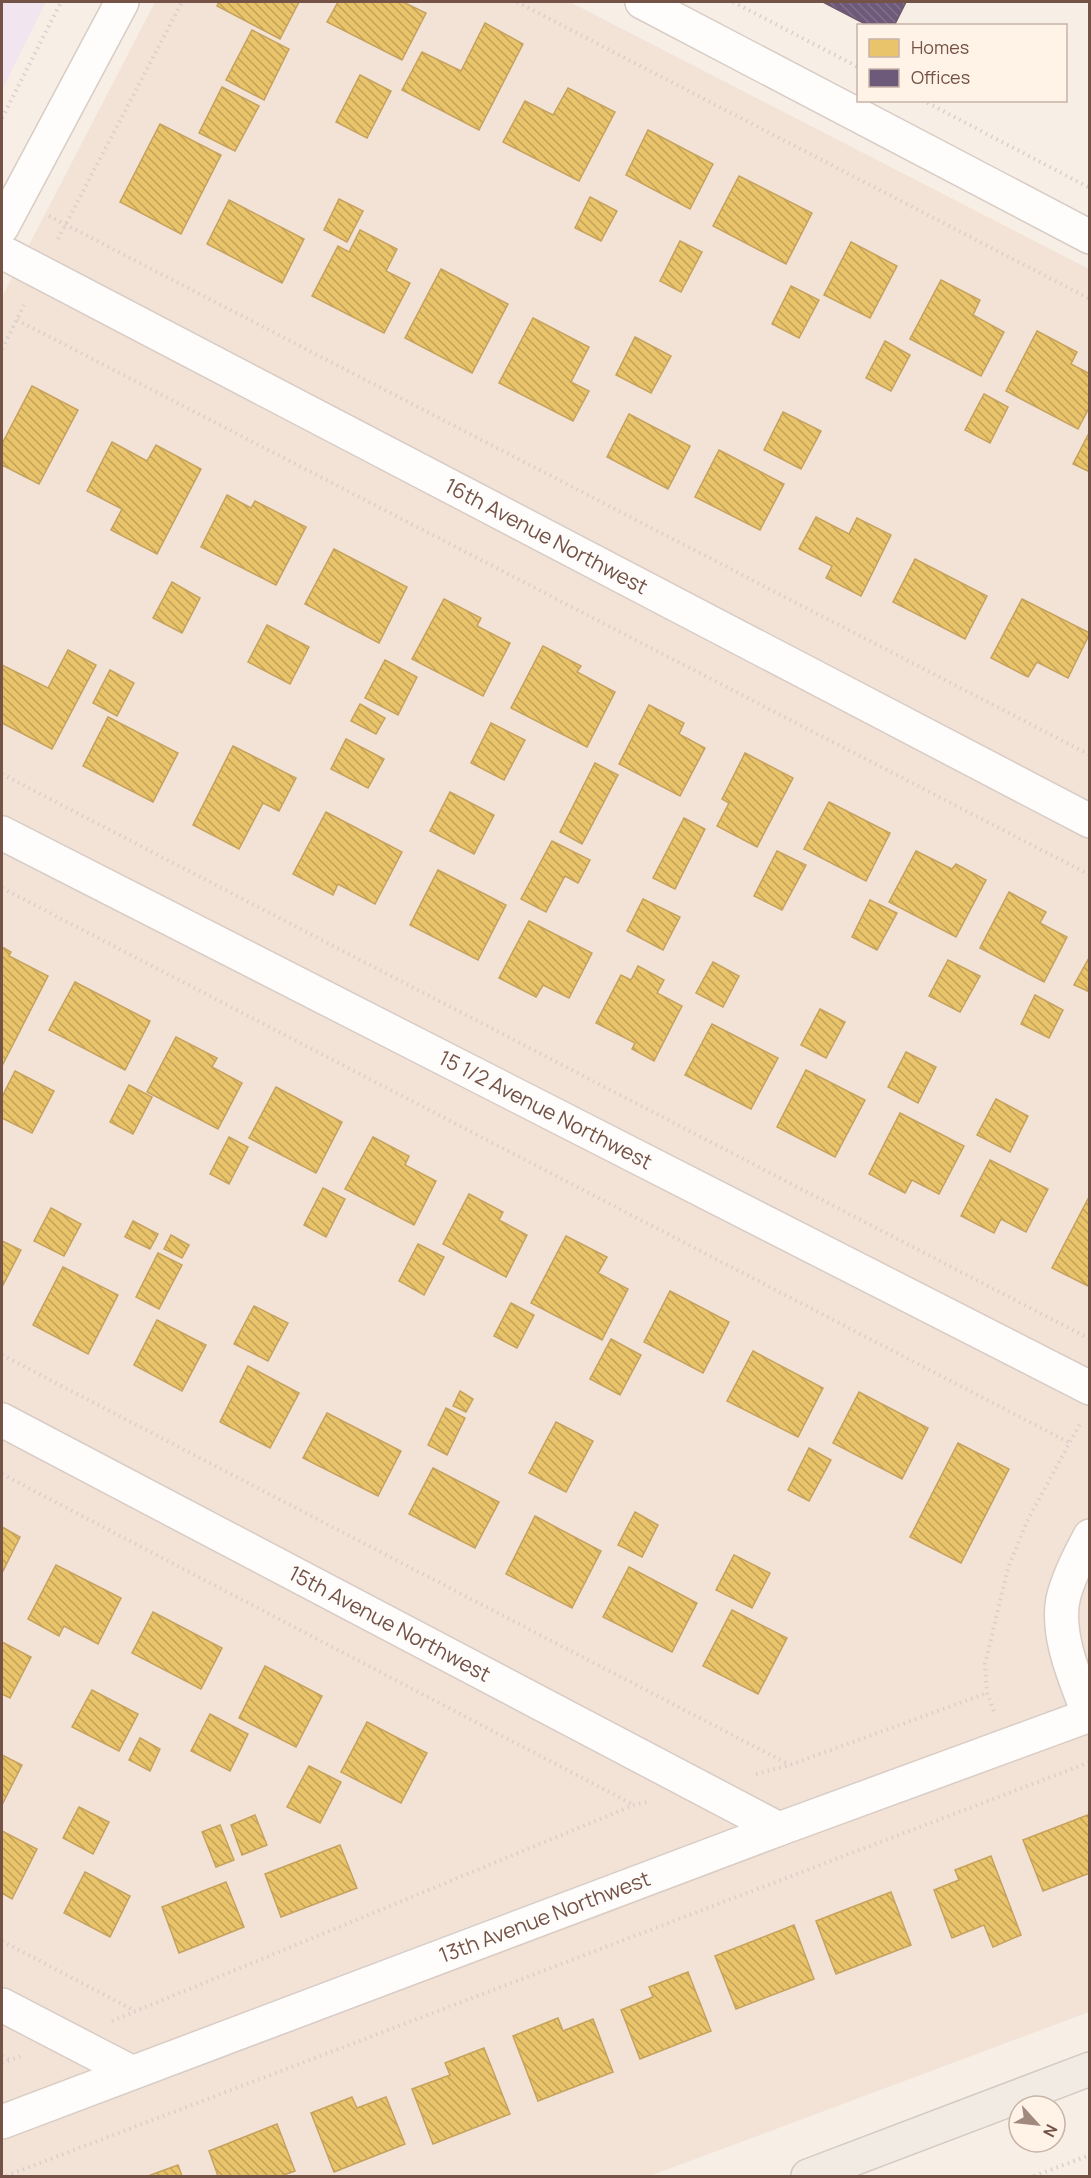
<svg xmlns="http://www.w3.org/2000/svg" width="1091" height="2178" viewBox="0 0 1091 2178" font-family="Manrope,sans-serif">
	<defs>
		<pattern id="homes-back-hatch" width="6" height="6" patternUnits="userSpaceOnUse" patternTransform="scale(1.5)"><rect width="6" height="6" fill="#e9c46a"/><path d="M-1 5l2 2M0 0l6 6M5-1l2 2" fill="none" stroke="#c1a259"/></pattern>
		<pattern id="offices-back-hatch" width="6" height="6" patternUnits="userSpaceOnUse" patternTransform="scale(1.5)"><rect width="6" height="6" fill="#6d597a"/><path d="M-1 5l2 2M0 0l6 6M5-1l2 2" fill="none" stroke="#82708a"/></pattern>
	</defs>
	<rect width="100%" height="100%" fill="#f7efe6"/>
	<polygon fill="#f3e3d6" points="155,2 570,2 1089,269 1089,2012 650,2176 2,2176 2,297"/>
	<polygon fill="#f1e5f0" points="2,2 46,2 2,90"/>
	<g fill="url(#homes-back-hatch)" stroke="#c6a25f" stroke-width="1.5">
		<polygon points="219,2 299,2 280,39 217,6"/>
		<polygon points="338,2 403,2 426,13 402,60 327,22"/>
		<polygon points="485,23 523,44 479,130 402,90 422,52 461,71"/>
		<polygon points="252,30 289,49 264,100 226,80"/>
		<polygon points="360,75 391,91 367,138 336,122"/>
		<polygon points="222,87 259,106 235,151 199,133"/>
		<polygon points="568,88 615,112 579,181 503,142 525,101 553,115"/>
		<polygon points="160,124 221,155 181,234 120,202"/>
		<polygon points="648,130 713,164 690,209 626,175"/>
		<polygon points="739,176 812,213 786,264 713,226"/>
		<polygon points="590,197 617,211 601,241 575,228"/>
		<polygon points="339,199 363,211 347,242 324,230"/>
		<polygon points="229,200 304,239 282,283 207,244"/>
		<polygon points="360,230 397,249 386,271 410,283 384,333 312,296 338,246 349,252"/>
		<polygon points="680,241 702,252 681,292 660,281"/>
		<polygon points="851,242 897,266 870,318 824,295"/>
		<polygon points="441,269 508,304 472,373 405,338"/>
		<polygon points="941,280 980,300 973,315 1004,332 981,376 910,339"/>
		<polygon points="791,286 819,300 799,338 772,324"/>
		<polygon points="533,318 589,347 571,382 589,391 573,421 499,383"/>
		<polygon points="1037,331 1077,352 1071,364 1090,374 1090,406 1078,429 1006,391"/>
		<polygon points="635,337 671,356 651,393 616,375"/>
		<polygon points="885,341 910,355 891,391 866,378"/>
		<polygon points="32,386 78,410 39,484 2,465 2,444"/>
		<polygon points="984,394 1008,407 990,443 965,430"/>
		<polygon points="783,412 821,431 801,469 764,450"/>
		<polygon points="629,414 690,446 668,489 607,457"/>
		<polygon points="1090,431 1090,472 1073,464"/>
		<polygon points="112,442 147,461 156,445 201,469 157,554 111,530 122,509 87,491"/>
		<polygon points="719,450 784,484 760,530 695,497"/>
		<polygon points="227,495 251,508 255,501 306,527 276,585 201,547"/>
		<polygon points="816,517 849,534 857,518 891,535 861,596 826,578 832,566 799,549"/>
		<polygon points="334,549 407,587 379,643 305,604"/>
		<polygon points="915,559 987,596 965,639 893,602"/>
		<polygon points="172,582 200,598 182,633 153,618"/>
		<polygon points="444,599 481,618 477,626 510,643 483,696 412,659"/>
		<polygon points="1022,599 1090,633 1068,678 1037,662 1028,677 991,658"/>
		<polygon points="267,625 309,647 290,684 248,662"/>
		<polygon points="543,646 581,666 577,672 615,692 587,747 511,708"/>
		<polygon points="68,650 96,665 52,749 2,723 2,665 48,688"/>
		<polygon points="385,660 417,677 398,715 365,698"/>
		<polygon points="110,670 134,683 117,716 93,703"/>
		<polygon points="360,704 385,718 376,734 351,721"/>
		<polygon points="649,705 684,723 679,734 705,748 680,796 619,764"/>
		<polygon points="108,717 178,753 153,802 83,766"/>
		<polygon points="491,723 525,740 504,780 471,763"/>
		<polygon points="346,739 384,759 368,788 331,769"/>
		<polygon points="233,746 296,778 279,811 263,803 239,849 193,825"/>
		<polygon points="745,753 793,778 757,847 717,826 729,803 722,799"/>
		<polygon points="595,763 618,775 582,844 560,832"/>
		<polygon points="450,792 494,815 474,854 430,831"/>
		<polygon points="829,802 890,833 866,881 804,849"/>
		<polygon points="326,812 402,852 375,904 338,884 333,895 293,874"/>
		<polygon points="684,818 705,829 675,889 653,878"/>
		<polygon points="552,841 590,860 578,883 565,876 546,912 521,899"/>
		<polygon points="777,851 806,865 782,910 754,896"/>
		<polygon points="916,851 952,869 956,864 986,880 956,937 889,902"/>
		<polygon points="438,870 506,905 478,960 410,925"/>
		<polygon points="1009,892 1046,912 1040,923 1067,937 1044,982 980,948"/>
		<polygon points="643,899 680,917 663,950 627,931"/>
		<polygon points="870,900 897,913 877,950 852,937"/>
		<polygon points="529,921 592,953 569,998 543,985 536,997 499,978"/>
		<polygon points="2,947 11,952 9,956 48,976 2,1066"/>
		<polygon points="1090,956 1090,992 1074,985"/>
		<polygon points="948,960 980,976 960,1012 929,996"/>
		<polygon points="713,962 739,976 723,1007 696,993"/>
		<polygon points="638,966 664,980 657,993 682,1006 654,1061 632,1049 635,1043 596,1023 621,975 631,980"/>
		<polygon points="75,982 150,1021 125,1070 49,1030"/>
		<polygon points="1035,995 1063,1010 1049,1038 1021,1024"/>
		<polygon points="820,1009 845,1022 826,1058 801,1045"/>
		<polygon points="712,1024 778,1058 751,1109 685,1075"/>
		<polygon points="176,1037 217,1058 212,1067 242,1083 218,1129 147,1092"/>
		<polygon points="906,1052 936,1067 918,1103 888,1087"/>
		<polygon points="806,1070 865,1100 835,1157 777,1127"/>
		<polygon points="15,1071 54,1091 32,1133 2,1118 2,1097"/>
		<polygon points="129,1085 152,1097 133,1134 110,1122"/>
		<polygon points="276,1087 342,1122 316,1173 249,1138"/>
		<polygon points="996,1099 1028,1116 1010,1152 977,1135"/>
		<polygon points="900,1113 964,1146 939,1194 912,1180 905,1193 869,1174"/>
		<polygon points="229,1137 248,1147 229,1184 210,1174"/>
		<polygon points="373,1137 409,1156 405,1165 436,1181 414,1225 345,1189"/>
		<polygon points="990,1160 1048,1189 1026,1232 1001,1219 994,1233 961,1216"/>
		<polygon points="323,1188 345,1199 326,1237 304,1225"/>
		<polygon points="469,1194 503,1212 499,1220 527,1235 506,1277 443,1244"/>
		<polygon points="1090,1195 1090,1287 1052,1268"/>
		<polygon points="51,1208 81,1224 64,1256 34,1241"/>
		<polygon points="133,1221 158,1234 150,1249 125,1237"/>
		<polygon points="171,1235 189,1245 182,1258 164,1249"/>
		<polygon points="566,1236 607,1257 598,1273 628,1289 602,1340 531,1303"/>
		<polygon points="2,1241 21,1250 2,1287"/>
		<polygon points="418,1244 444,1257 424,1295 399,1281"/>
		<polygon points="158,1253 182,1265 159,1309 136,1297"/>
		<polygon points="63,1267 118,1295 88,1354 33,1325"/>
		<polygon points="670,1291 729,1322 703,1373 644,1342"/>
		<polygon points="511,1303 534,1315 517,1348 494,1336"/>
		<polygon points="254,1306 288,1323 268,1361 234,1344"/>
		<polygon points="157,1320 206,1345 182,1391 134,1365"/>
		<polygon points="611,1339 641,1355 620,1395 590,1379"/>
		<polygon points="753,1351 823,1388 798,1437 727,1401"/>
		<polygon points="248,1366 299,1393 270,1448 220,1422"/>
		<polygon points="460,1391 473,1399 466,1412 453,1406"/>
		<polygon points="859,1392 928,1428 902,1479 833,1443"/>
		<polygon points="446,1408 465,1418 447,1455 428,1445"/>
		<polygon points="327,1413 401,1451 378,1496 303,1458"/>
		<polygon points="556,1422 593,1441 566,1492 529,1473"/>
		<polygon points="958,1443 1009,1469 961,1563 910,1537"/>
		<polygon points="809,1448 831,1460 809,1501 788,1490"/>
		<polygon points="433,1468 499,1502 475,1548 409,1514"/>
		<polygon points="635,1512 658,1525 642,1557 618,1545"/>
		<polygon points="535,1516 601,1551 572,1608 506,1574"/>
		<polygon points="2,1527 20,1537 2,1573"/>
		<polygon points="734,1555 770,1573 752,1608 716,1590"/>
		<polygon points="56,1565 121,1598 98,1644 64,1626 59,1636 28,1619"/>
		<polygon points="629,1567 697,1603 672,1652 603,1617"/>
		<polygon points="732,1610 787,1638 758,1694 703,1666"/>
		<polygon points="153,1612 222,1648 201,1689 132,1653"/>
		<polygon points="2,1642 31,1657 10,1698 2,1694"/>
		<polygon points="265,1666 322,1696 296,1747 239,1718"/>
		<polygon points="92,1690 138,1714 119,1751 72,1727"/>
		<polygon points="210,1714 248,1734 230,1771 191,1751"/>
		<polygon points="367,1722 427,1753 401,1803 341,1772"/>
		<polygon points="140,1738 160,1749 150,1771 129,1760"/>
		<polygon points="2,1755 22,1765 2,1805"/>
		<polygon points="309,1766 341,1782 320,1823 287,1807"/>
		<polygon points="79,1807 109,1822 93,1854 63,1838"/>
		<polygon points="1090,1814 1090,1873 1043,1891 1023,1840"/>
		<polygon points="255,1815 267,1845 242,1855 231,1825"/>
		<polygon points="220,1825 234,1860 216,1867 202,1832"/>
		<polygon points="2,1831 37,1849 12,1899 2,1893"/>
		<polygon points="340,1845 357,1888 281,1917 265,1874"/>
		<polygon points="991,1856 1021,1935 993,1947 984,1925 952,1938 934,1890 959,1880 955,1870"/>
		<polygon points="85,1872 130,1896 110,1937 64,1913"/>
		<polygon points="226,1882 244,1927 179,1953 162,1907"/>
		<polygon points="891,1892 911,1945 836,1974 816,1921"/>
		<polygon points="794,1925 814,1979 736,2009 715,1956"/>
		<polygon points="688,1972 711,2031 640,2059 621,2010 653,1997 649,1987"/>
		<polygon points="558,2018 563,2031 593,2019 613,2072 538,2101 513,2036"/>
		<polygon points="484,2048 510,2114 433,2144 412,2089 450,2075 445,2063"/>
		<polygon points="352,2097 357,2108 386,2097 405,2144 334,2172 311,2113"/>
		<polygon points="277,2124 295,2171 281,2176 218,2176 209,2151"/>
		<polygon points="178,2165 182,2176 148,2176"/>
	</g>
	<polygon fill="url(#offices-back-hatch)" stroke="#6f576a" stroke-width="1.5" points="823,2 906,2 894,26 869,26"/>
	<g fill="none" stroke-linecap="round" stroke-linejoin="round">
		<defs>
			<g id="minor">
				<polyline points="642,2 1090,237"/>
				<polyline points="2,227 122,2"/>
				<path id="s1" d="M2,252L1090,821"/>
				<path id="s2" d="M2,833L1090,1388"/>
				<path id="s3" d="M2,1420L779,1829"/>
				<path d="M1089,1715C1076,1681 1054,1632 1064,1595C1070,1574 1080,1555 1090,1536"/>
				<polyline points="2,2005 131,2072"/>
				<path id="s4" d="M2,2122L779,1829L1090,1715"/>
			</g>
			<polyline id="major" points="808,2176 1090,2069"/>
		</defs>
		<use href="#minor" stroke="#d8ccc5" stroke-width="36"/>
		<use href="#major" stroke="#d5cac3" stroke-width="36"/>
		<g stroke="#dacfcb" stroke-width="4" stroke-dasharray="1.5 4.5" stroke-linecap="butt">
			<polyline points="517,2 1090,299"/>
			<polyline points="733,2 858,67"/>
			<polyline points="922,100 1090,188"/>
			<polyline points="2,118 61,2"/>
			<polyline points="49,216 1090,755"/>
			<polyline points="58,239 182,2"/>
			<polyline points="17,320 1090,875"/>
			<polyline points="2,349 24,305"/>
			<polyline points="2,774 1090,1339"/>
			<polyline points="2,888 1070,1443"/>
			<polyline points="2,1355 790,1765"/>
			<polyline points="2,1474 634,1805"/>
			<polyline points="994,1711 987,1693 985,1664 1008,1568 1028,1519 1081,1422"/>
			<polyline points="756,1774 790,1765 987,1693"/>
			<polyline points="2,1941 135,2011"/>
			<polyline points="112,2021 634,1805 647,1802"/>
			<polyline points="2,2056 10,2060"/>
			<polyline points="2,2063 21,2056"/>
			<polyline points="6,2176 1090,1762"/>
			<polyline points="1034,2176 1090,2155"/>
		</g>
		<use href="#minor" stroke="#fefdfb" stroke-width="33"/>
		<use href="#major" stroke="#f2ebe3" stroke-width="33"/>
	</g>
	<g text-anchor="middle" stroke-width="6" stroke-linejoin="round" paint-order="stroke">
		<g font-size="21" fill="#755246" stroke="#fff3e8">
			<text dy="7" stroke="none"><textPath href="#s1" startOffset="614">16th Avenue Northwest</textPath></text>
			<text dy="7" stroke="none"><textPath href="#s2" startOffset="610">15 1/2 Avenue Northwest</textPath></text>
			<text dy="7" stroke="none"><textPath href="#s3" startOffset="438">15th Avenue Northwest</textPath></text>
			<text dy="7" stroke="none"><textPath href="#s4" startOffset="580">13th Avenue Northwest</textPath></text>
		</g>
	</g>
	<rect width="1091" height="2178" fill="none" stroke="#755246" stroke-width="6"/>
	<rect x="857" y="24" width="210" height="78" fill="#fff3e8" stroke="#c8b3a7" stroke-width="1.5"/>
	<rect x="869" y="39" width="30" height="18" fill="#e9c46a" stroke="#c8b3a7" stroke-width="1.5"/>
	<text x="911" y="54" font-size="18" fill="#755246">Homes</text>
	<rect x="869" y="69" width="30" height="18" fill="#6d597a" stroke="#c8b3a7" stroke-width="1.5"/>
	<text x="911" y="84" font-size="18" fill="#755246">Offices</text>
	<g transform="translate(1037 2124) rotate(117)"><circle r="28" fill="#fff3e8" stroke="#c8b3a7" stroke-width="1.5"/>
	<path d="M0-4.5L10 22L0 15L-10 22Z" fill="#a2897e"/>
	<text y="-9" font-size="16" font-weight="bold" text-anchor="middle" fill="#755246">N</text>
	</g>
</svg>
